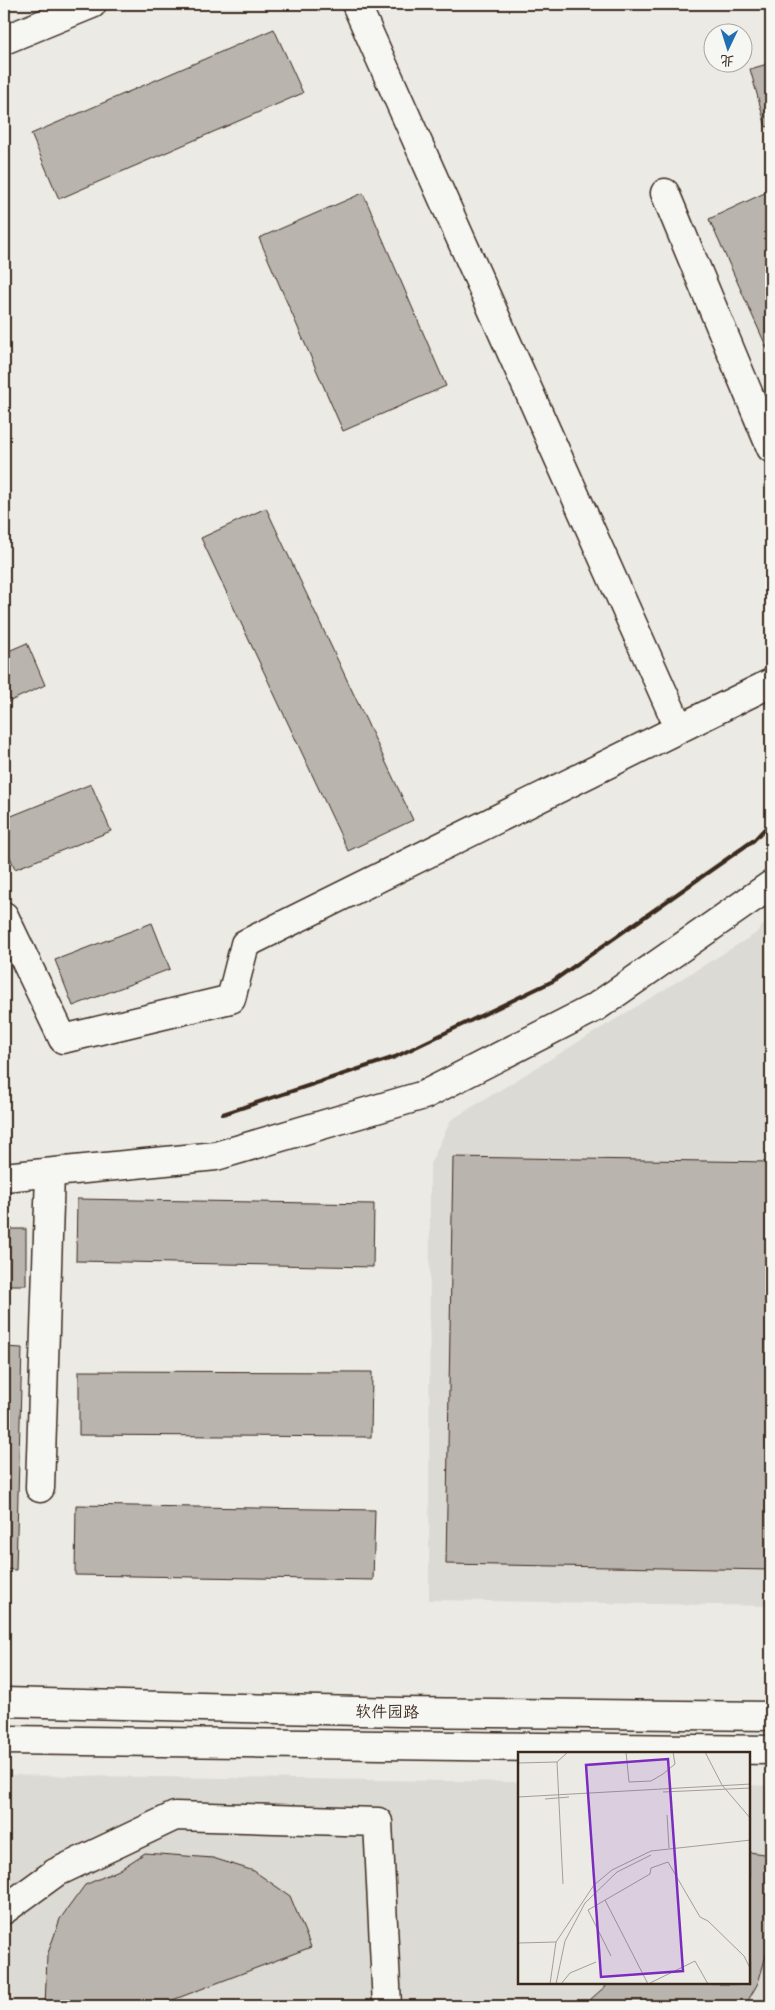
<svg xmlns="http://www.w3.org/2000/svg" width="775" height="2010" viewBox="0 0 775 2010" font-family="'Patrick Hand','LXGW WenKai TC',sans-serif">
	<rect width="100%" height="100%" fill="#ebeae5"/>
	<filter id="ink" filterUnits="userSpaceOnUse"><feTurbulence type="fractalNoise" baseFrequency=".02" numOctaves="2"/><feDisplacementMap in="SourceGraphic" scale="10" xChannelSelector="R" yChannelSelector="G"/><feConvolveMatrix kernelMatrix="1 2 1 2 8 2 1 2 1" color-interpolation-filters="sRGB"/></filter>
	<g filter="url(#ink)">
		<g fill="#dcdad4">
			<polygon points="771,916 771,1606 429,1600 430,1164 451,1120 755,934"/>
			<polygon points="4,1775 519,1782 519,1984 749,1984 749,1785 771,1786 771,2006 4,2006"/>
		</g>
		<g fill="#bab4ae" stroke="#3b2a1e">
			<polygon points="274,29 303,93 59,199 31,134"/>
			<polygon points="771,63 771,126 766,127 750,69"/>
			<polygon points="771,190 771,357 709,219"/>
			<polygon points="363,193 446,386 343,431 259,238"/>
			<polygon points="266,508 413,820 348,851 201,538"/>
			<polygon points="27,643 45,685 4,704 4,653"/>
			<polygon points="91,784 111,831 15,869 4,842 4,819"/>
			<polygon points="152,923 170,969 73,1006 55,960"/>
			<polygon points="453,1157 771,1162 771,1570 446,1564"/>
			<polygon points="77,1199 374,1204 373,1267 76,1261"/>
			<rect x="4" y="1229" width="22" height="56"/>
			<polygon points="4,1347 22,1348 16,1570 4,1569"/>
			<polygon points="79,1371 372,1372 371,1437 79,1435"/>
			<polygon points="76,1505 375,1510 373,1580 75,1575"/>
			<polygon points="749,1852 771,1855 771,1939 758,1983 745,2006 583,2006 608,1984 749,1984"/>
			<polygon points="145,1853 213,1858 254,1871 290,1896 311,1947 157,2006 45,2006 47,1956 60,1919 85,1885 119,1870"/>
		</g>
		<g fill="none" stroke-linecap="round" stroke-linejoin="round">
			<defs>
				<g id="minor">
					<polyline points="356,4 679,728"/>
					<polyline points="4,40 92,4"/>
					<polyline points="665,193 771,448"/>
					<polyline points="4,916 63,1039 231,999 245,944 771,683"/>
					<polyline points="4,1177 216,1156 424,1095 596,1007 771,885"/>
					<polyline points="40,1488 50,1173"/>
					<polyline points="4,1910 55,1873 175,1816 378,1822 387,2006"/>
				</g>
				<g id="major">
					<polyline points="4,1702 401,1712 771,1716"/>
					<polyline points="4,1740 771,1750"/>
				</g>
			</defs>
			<use href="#minor" stroke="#3b2a1e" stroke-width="31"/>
			<use href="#major" stroke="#3b2a1e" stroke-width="31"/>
			<use href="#minor" stroke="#f6f6f2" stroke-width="28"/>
			<use href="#major" stroke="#f6f6f2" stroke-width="28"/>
			<polyline stroke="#3b2a1e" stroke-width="4" points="223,1114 395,1057 553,981 754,840 771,822"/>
		</g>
	</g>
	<g text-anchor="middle" stroke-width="4.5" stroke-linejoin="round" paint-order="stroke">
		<g font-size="16" fill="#3b2a1e" stroke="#f6f6f2">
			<text transform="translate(387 1711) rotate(1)" y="6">软件园路</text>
		</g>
	</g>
	<g transform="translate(518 1752)">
		<rect width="232" height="232" fill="#ebeae5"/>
		<path fill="none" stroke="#a59d95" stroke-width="1" d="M108,0L111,30L133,29L145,22L157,12L155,0M187,0L204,33L233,67M0,11L39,10M145,40L233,36M0,45L233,32M27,47L51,45M149,63L151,96M45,132L39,10L50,0M87,148L130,232M0,191L38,190M93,204L70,158L132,122L133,116L150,110L182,165L190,169L226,204L233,218M132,231L177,209L190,232M32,232L38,190L76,133L94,118L133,99L233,88M38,232L47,189L67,151L99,120L133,103M43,232L52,221L78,210"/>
		<path fill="#7b2cbf" fill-opacity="0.15" stroke="#7b2cbf" stroke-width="2.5" d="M150,7L165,219L83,225L68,13Z"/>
		<rect width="232" height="232" fill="none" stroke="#3b2a1e" stroke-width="2.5"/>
	</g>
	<rect width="775" height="2010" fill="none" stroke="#f6f6f2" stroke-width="20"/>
	<rect x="10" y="10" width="755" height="1990" fill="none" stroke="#3b2a1e" stroke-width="2" filter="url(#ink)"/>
	<g transform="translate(728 48) rotate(184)"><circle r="24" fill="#f6f6f2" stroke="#aba49d"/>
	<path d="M0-4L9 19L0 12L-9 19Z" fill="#1f6fb2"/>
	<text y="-8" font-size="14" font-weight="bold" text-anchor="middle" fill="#3b2a1e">北</text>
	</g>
</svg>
